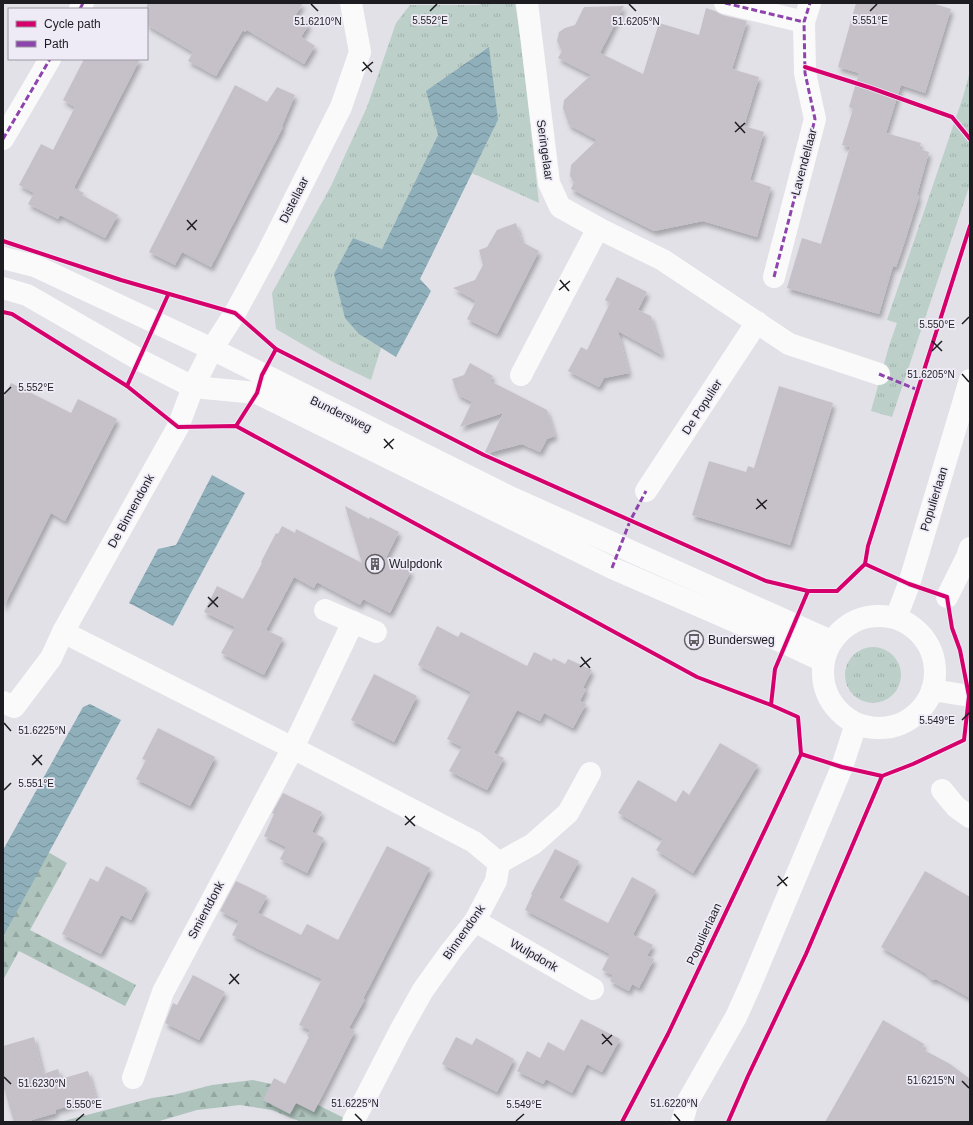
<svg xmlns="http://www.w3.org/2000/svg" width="973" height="1125" viewBox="0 0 973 1125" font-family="Arial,sans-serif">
	<defs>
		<pattern id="grass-tufts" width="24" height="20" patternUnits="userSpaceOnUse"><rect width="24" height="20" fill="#bccfc8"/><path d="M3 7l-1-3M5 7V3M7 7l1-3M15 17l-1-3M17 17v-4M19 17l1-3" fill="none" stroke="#a1b1ac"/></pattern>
		<pattern id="forest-firs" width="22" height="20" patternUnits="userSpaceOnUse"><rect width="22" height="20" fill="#adc3bb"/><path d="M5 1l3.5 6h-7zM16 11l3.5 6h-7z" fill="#94a7a0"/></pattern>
		<pattern id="water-waves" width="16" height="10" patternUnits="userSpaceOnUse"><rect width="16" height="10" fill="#8fafba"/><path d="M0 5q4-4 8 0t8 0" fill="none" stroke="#748e97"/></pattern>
		<filter id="shadow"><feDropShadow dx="2.5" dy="4.5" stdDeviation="2" flood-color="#0004"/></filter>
	</defs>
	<rect width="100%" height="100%" fill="#e2e1e7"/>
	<g fill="url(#grass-tufts)">
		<polygon points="486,3 515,3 521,41 539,203 472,173 498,120 427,91 438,135 382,249 353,238 359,334 381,348 371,380 333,362 276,329 272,293 331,186 367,107 396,23 410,5 478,5"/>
		<polygon points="970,71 970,184 892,417 871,411 889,346 897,323 887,320 963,97"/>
		<circle cx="873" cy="675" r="28"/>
	</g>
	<g fill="url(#forest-firs)">
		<polygon points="48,852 67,863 30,930 136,985 125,1006 19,951 3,980 3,937"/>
		<polygon points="253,1080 280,1086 346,1119 345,1122 301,1122 272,1110 240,1105 197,1110 156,1122 60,1122 152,1098 173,1095 212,1085"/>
	</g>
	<g fill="url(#water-waves)">
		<polygon points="489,47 498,120 420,279 431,291 396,357 359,334 345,318 334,274 353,238 382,249 438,135 426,91"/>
		<polygon points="212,475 245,493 173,626 129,603 158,549 176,545"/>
		<polygon points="90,704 121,720 3,937 3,850 83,707"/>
	</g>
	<g fill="#c6c1c9" filter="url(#shadow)">
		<polygon points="147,3 303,3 295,16 309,24 301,37 315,46 304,64 247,30 245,32 243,30 216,76 188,61 193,52 147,25"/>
		<polygon points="856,3 932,3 951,9 925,93 901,85 886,133 921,143 919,149 929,152 917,195 919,196 904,244 896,267 893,266 879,314 787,288 802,238 821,244 850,147 842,145 853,109 849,107 859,73 838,67"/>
		<polygon points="624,6 600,53 643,74 659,23 699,35 706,8 715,11 722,15 747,21 732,69 759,77 744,126 764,132 750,180 771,187 757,237 703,221 654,231 571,189 574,182 570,176 571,165 597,140 569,125 563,108 564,100 591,75 558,58 562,51 557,41 559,32 565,28 575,25 584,7"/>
		<polygon points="84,59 140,59 74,188 84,193 82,195 118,215 105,238 60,215 58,219 28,204 34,193 19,185 41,144 53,150 75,107 63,100"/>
		<polygon points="235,85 267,102 277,87 295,95 282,126 283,127 211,267 182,252 175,265 149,252"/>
		<polygon points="516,223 522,242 539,251 497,334 467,319 476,301 453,288 475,280 483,265 479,250 487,247 497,230"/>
		<polygon points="617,277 647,292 638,310 651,316 662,355 618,331 629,373 604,378 599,387 568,371 581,347 587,350 610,303 605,300"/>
		<polygon points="470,363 493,376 490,381 547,410 555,436 547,439 540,452 522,444 484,454 503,413 460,427 472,402 458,395 452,379 464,375"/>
		<polygon points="11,383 71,413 78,399 117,419 65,521 51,513 3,608 3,399"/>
		<polygon points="779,386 833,403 790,545 692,515 709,461 746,472 748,466 754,468"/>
		<polygon points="345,506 369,519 370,517 399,532 386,558 411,571 390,613 363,599 360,605 317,582 314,588 294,577 266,630 283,638 264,675 221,653 235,627 204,612 217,586 243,599 262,563 261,562 276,533 278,534 282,526 295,533 296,529 362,563"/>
		<polygon points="437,626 458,637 461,632 527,666 534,652 552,661 553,658 565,664 568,659 592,670 583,688 586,689 580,701 586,704 573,728 544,713 540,721 517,710 494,753 504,758 487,790 449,771 462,747 447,739 471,692 418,665"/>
		<polygon points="374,674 417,696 394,742 351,720"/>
		<polygon points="158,728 215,757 190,806 136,779 146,760 142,759"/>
		<polygon points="720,743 758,765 693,873 656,850 663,839 618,813 638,780 676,802 683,790 689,795"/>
		<polygon points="283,793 322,812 312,832 324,838 307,873 280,859 286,847 264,836 274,814 272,813"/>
		<polygon points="387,846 430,868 363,999 365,999 349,1028 355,1031 314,1112 296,1103 290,1114 263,1100 274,1078 285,1084 309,1037 307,1036 310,1030 299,1025 322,979 258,949 232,935 239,921 220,911 236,881 267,896 258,913 301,935 307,924 338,940"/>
		<polygon points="555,849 579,861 559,898 608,923 632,877 656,890 633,935 653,945 647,956 654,959 639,988 632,984 629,991 610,981 613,975 602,970 610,954 525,910 532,895 531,894"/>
		<polygon points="106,866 147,888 131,920 121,915 101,954 62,934 90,878 98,882"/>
		<polygon points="925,871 970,897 970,998 936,979 932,980 925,973 881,947"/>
		<polygon points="193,975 225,992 199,1040 165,1023 173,1003 177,1005"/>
		<polygon points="581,1019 620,1039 602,1072 587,1064 572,1093 546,1079 543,1084 517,1071 527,1051 540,1058 548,1042 564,1051"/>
		<polygon points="883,1020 924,1044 922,1049 950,1064 970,1079 970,1122 825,1122"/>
		<polygon points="34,1037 43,1074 58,1069 61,1079 88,1071 96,1098 55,1110 56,1113 25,1122 14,1122 3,1085 3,1046"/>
		<polygon points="456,1037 472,1045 476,1038 514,1059 497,1092 442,1064"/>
	</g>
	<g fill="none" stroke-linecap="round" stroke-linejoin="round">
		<g stroke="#fbfafb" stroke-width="22">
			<polyline points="725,3 804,22"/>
			<polyline points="80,9 83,3"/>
			<polyline points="3,139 50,59"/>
			<polyline points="598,228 663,260 789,344 879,374"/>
			<polyline points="3,258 35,266 212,349 510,497 831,641"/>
			<polyline points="774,277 815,119 805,73 804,22 810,3"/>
			<polyline points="3,288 27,295 140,360 193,387 257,393 612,568 787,644 823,661"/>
			<polyline points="521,375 598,228 560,207 549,183 527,3"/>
			<polyline points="646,491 757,322"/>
			<polyline points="947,597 967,557 970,548"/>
			<polyline points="325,610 376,632"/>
			<circle cx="879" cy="672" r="56"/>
			<polyline points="896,618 909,584 970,380"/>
			<polyline points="63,632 293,748 474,842 499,863 496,881 475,921 451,951 423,990 400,1031 353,1122"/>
			<polyline points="932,690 970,696"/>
			<polyline points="3,702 14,707 51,658 63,632 178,427 193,387 212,349 235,313 267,254 341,107 360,52 351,3"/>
			<polyline points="942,790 956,807 970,817"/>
			<polyline points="499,863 533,844 568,813 590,773"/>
			<polyline points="475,921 593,989"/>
			<polyline points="133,1078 163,992 293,748 353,622"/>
			<polyline points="682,1122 688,1101 736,1017 750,986 842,767 856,724"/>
		</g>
		<g stroke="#8e44ad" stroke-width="3" stroke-dasharray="6 3" stroke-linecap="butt">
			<polyline points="725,3 804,22"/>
			<polyline points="80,9 83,3"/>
			<polyline points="3,139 50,59"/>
			<polyline points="774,277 815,119 805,73 804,22 810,3"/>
			<polyline points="879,374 918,390"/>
			<polyline points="612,568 630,521 646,491"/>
		</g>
		<defs>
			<g id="cycleway">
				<polyline points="805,67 871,88 952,117 970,139"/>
				<polyline points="3,241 121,280 235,313 276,349 484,455 766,581 808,591"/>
				<polyline points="3,312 12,314 127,386 178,427 236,426 697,677 771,705"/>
				<polyline points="127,386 168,295"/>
				<polyline points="236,426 257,393 262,375 276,349"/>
				<polyline points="801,754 842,767 882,776 913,764 964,740 969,696 960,650 952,628 947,597 909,584 865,564"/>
				<polyline points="622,1122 668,1034 801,754 798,717 771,705 775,669 808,591 837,591 865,564 868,546 970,226"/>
				<polyline points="728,1122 748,1076 806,954 882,776"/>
			</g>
		</defs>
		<use href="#cycleway" stroke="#eeebf7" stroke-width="6"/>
		<use href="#cycleway" stroke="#d6006c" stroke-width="4"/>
	</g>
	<path fill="none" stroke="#1d1c21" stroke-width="1.5" d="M311,4L318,11M629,4L636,11M430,11L437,4M870,11L877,4M363,62L372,72M362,71L373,62M735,122L745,133M735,132L745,123M187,220L196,230M187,230L197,220M560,280L569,291M559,290L570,281M962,324L969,317M932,341L942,351M932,351L942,341M962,374L969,382M4,394L11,387M384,439L393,449M384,448L394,439M757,499L766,509M756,509L767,500M208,597L218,607M208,607L218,597M581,657L590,668M580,667L591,658M962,720L969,713M4,723L11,731M33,755L42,765M32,765L42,755M4,790L11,783M405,816L415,826M405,825L415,816M778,876L787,886M777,886L788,877M230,974L239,984M229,984L239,974M602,1034L612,1045M602,1044L612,1035M4,1077L11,1084M962,1081L969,1088M355,1114L362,1121M674,1114L680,1121M76,1121L84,1114M516,1121L524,1114"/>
	<defs>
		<symbol id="building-ring" viewBox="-11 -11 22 22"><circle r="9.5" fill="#eeebf7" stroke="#626166" stroke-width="1.5"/><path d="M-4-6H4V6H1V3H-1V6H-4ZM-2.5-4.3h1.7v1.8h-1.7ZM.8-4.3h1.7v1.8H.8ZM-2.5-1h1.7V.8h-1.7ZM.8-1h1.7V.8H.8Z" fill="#626166"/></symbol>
		<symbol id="bus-ring" viewBox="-11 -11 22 22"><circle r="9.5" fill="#eeebf7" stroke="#626166" stroke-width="1.5"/><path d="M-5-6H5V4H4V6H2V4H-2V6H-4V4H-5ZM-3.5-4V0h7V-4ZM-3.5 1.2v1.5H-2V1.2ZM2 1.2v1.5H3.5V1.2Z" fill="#626166"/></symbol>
	</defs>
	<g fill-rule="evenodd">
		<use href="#building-ring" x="364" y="553" width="22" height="22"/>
		<use href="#bus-ring" x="683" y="629" width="22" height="22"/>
	</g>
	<g text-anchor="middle" stroke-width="3.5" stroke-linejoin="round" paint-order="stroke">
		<g font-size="12" fill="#1d1c21" stroke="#eeebf7">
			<text transform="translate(545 150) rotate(82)" y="4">Seringelaar</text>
			<text transform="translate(804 162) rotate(-75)" y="4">Lavendellaar</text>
			<text transform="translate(294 200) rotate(-63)" y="4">Distellaar</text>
			<text transform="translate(702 407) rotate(-57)" y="4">De Populier</text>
			<text transform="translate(341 414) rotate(26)" y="4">Bundersweg</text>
			<text transform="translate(934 499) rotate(-73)" y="4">Populierlaan</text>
			<text transform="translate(131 511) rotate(-61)" y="4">De Binnendonk</text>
			<text transform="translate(206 910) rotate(-62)" y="4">Smientdonk</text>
			<text transform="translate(464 932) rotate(-55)" y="4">Binnendonk</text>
			<text transform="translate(704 934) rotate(-65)" y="4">Populierlaan</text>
			<text transform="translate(534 955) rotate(30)" y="4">Wulpdonk</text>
		</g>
		<g font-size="12" fill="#1d1c21" stroke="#eeebf7" text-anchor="start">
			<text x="389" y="568">Wulpdonk</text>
			<text x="708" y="644">Bundersweg</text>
		</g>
	</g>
	<g font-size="10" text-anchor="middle" fill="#1d1c21" stroke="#eeebf7" stroke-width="3.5" stroke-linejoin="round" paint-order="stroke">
		<text x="870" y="24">5.551°E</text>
		<text x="430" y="24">5.552°E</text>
		<text x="318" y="25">51.6210°N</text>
		<text x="636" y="25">51.6205°N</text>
		<text x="937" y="328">5.550°E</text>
		<text x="931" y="378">51.6205°N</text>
		<text x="36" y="391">5.552°E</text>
		<text x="937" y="724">5.549°E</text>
		<text x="42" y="734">51.6225°N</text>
		<text x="36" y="787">5.551°E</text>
		<text x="931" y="1084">51.6215°N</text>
		<text x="42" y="1087">51.6230°N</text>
		<text x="355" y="1107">51.6225°N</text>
		<text x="674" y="1107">51.6220°N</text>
		<text x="84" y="1108">5.550°E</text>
		<text x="524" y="1108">5.549°E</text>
	</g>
	<rect width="973" height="1125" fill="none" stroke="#1d1c21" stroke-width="8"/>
	<rect x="8" y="8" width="140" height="52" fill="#eeebf7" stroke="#9a98a1"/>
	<rect x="16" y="21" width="20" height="6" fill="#d6006c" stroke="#9a98a1"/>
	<text x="44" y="28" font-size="12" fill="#1d1c21">Cycle path</text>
	<rect x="16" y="41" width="20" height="6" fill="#8e44ad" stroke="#9a98a1"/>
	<text x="44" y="48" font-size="12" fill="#1d1c21">Path</text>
</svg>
